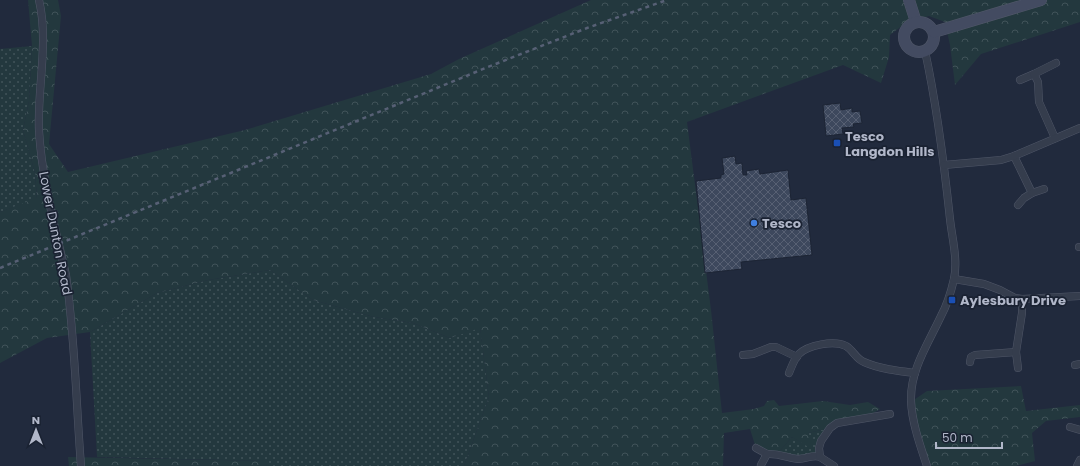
<svg xmlns="http://www.w3.org/2000/svg" width="1080" height="466" viewBox="0 0 1080 466" font-family="Poppins,sans-serif">
	<defs>
		<pattern id="grass-dots" width="8" height="8" patternUnits="userSpaceOnUse"><rect width="8" height="8" fill="#23383e"/><path d="M2 2h.1M6 6h.1" fill="none" stroke="#415359" stroke-width="1.8" stroke-linecap="round"/></pattern>
		<pattern id="forest-crowns" width="20" height="18" patternUnits="userSpaceOnUse"><rect width="20" height="18" fill="#23383e"/><path d="M2 6a3 3 0 1 1 6 0M12 15a3 3 0 1 1 6 0" fill="none" stroke="#415359"/></pattern>
		<pattern id="building-cross-hatch" width="8" height="8" patternUnits="userSpaceOnUse"><rect width="8" height="8" fill="#3d485d"/><path d="M0 0l8 8M0 8l8-8" fill="none" stroke="#576073"/></pattern>
	</defs>
	<rect width="100%" height="100%" fill="#212a3d"/>
	<g fill="url(#grass-dots)">
		<polygon points="32,46 29,101 23,130 35,173 37,199 0,212 0,49"/>
		<polygon points="270,270 313,300 374,317 413,323 450,338 480,327 489,397 464,466 267,466 265,461 97,457 90,332 157,293 208,280"/>
		<polygon points="830,428 821,441 820,457 811,457 778,453 792,437 810,447 808,433"/>
	</g>
	<g fill="url(#forest-crowns)">
		<polygon points="28,0 58,0 61,16 49,144 68,172 245,130 431,74 459,59 591,0 1080,0 1080,22 981,54 955,85 950,45 945,22 929,16 907,22 890,35 889,57 881,83 843,65 687,122 711,310 722,413 754,409 764,406 767,401 774,400 779,406 823,401 850,405 868,402 880,409 865,418 830,428 808,433 812,441 810,448 792,437 778,453 756,448 750,429 724,433 723,466 464,466 489,397 480,328 450,338 413,323 374,317 313,300 270,270 208,280 157,293 90,332 47,338 0,363 0,212 37,198 35,173 23,130 29,101 32,46"/>
		<polygon points="1021,386 1026,411 1080,405 1080,417 1046,421 1032,433 1035,461 1016,466 927,466 911,402 927,391"/>
		<polygon points="68,457 266,461 267,466 69,466"/>
	</g>
	<g fill="url(#building-cross-hatch)" stroke="#1c2434">
		<polygon points="840,103 841,110 852,108 852,112 860,111 862,123 853,124 854,127 842,128 843,134 826,136 823,105"/>
		<polygon points="735,156 736,164 742,163 743,175 747,175 746,171 759,169 760,174 788,170 791,200 806,198 812,255 741,262 742,269 705,273 696,181 721,178 721,175 724,174 722,158"/>
	</g>
	<g fill="none" stroke-linecap="round" stroke-linejoin="round">
		<defs>
			<g id="street">
				<path d="M39,0C49,43 37,88 39,131C42,180 55,227 66,275C75,338 76,402 81,466"/>
				<path d="M925,51C937,106 944,163 950,219C952,238 958,259 954,279C951,292 947,305 941,316C928,344 910,370 911,401C912,423 920,445 927,466"/>
				<polyline points="1020,80 1034,74"/>
				<polyline points="1055,138 1039,102 1038,82 1034,74 1056,63"/>
				<polyline points="1014,156 1032,193 1024,198 1018,205"/>
				<polyline points="944,165 1001,160 1014,156 1080,128"/>
				<polyline points="1032,193 1044,189"/>
				<polyline points="1079,247 1080,247"/>
				<polyline points="954,279 984,284 1000,290 1015,298 1022,299 1080,296"/>
				<polyline points="743,355 753,354 771,347 776,347 797,357"/>
				<polyline points="970,362 971,357 975,355 1016,352"/>
				<polyline points="1075,365 1080,364"/>
				<polyline points="1018,368 1016,352 1022,313 1022,299"/>
				<path d="M789,373C792,366 794,359 799,354C808,345 834,340 846,346C853,350 856,359 864,362C880,369 898,371 915,373"/>
				<polyline points="1070,427 1080,430"/>
				<polyline points="756,448 767,454"/>
				<path d="M761,465L767,454C780,453 786,458 798,459C806,459 814,454 820,457"/>
				<polyline points="834,466 820,457 819,448 821,441 830,428 837,423 890,414"/>
				<polyline points="1077,466 1080,460"/>
			</g>
			<g id="secondary">
				<polyline points="909,0 916,22"/>
				<circle cx="919" cy="37" r="15"/>
				<polyline points="934,32 1041,0"/>
			</g>
		</defs>
		<use href="#street" stroke="#505768" stroke-width="8"/>
		<use href="#secondary" stroke="#505768" stroke-width="12"/>
		<use href="#street" stroke="#353d4d" stroke-width="7"/>
		<use href="#secondary" stroke="#434b61" stroke-width="11"/>
		<polyline stroke="#576075" stroke-width="2.5" stroke-dasharray="4 4" stroke-linecap="butt" points="0,268 488,67 587,28 667,0"/>
	</g>
	<g fill="#1a4fb4" stroke="#1a2232" stroke-width="1.5">
		<rect x="833" y="139" width="8" height="8" rx="2"/>
		<rect x="948" y="296" width="8" height="8" rx="2"/>
	</g>
	<circle fill="#3f7fe0" stroke="#1a2232" stroke-width="1.5" cx="754" cy="223" r="4"/>
	<g text-anchor="middle" stroke-width="3.5" stroke-linejoin="round" paint-order="stroke">
		<g font-size="13" font-weight="bold" fill="#b1b7c9" stroke="#1a2232" text-anchor="start">
			<text x="845" y="141">Tesco<tspan x="845" dy="15">Langdon Hills</tspan></text>
			<text x="762" y="228">Tesco</text>
			<text x="960" y="305">Aylesbury Drive</text>
		</g>
		<g font-size="13" fill="#b1b7c9" stroke="#1a2232">
			<text transform="translate(56 233) rotate(79)" y="5">Lower Dunton Road</text>
		</g>
	</g>
	<g transform="translate(36 430)" stroke="#1a2232" stroke-width="3" paint-order="stroke">
	<path d="M0-3L7 15L0 10L-7 15Z" fill="#b1b7c9"/>
	<text y="-6" font-size="11" font-weight="bold" text-anchor="middle" fill="#b1b7c9">N</text>
	</g>
	<path d="M936 442v6h66v-6" fill="none" stroke="#b1b7c9" stroke-width="2"/>
	<text x="942" y="442" font-size="12" fill="#b1b7c9" stroke="#1a2232" stroke-width="3" paint-order="stroke">50 m</text>
</svg>
